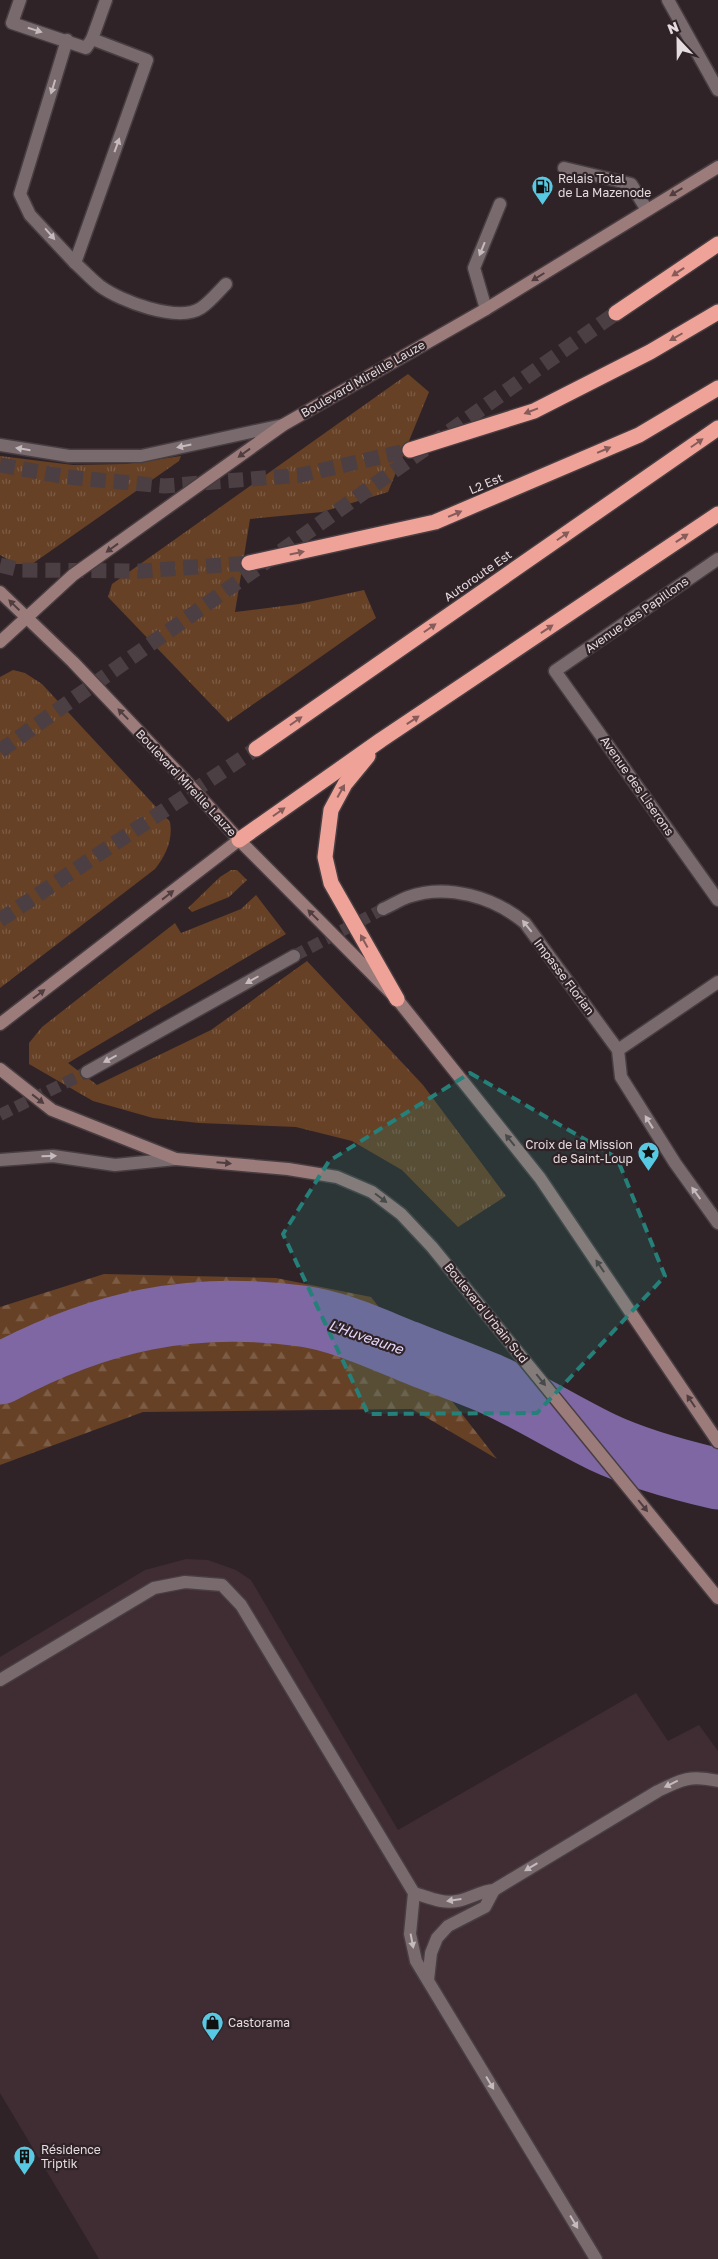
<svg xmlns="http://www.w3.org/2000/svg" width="718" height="2259" viewBox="0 0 718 2259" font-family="'Golos Text',sans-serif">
	<defs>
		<pattern id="grass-tufts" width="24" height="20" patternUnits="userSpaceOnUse" patternTransform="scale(1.25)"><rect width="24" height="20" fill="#664126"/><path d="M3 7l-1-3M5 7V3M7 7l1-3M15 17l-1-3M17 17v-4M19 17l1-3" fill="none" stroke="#7c5c45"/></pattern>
		<pattern id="forest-firs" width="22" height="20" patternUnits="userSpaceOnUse" patternTransform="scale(1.25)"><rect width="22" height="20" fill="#664126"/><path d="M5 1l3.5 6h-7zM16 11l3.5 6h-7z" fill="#7c5c45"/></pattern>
	</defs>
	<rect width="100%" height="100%" fill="#302327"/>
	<polygon fill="#3f2d33" points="186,1559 208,1560 236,1570 251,1580 398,1830 636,1693 668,1741 699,1725 718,1751 718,2259 99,2259 0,2093 0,1657 145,1570"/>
	<g fill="url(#grass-tufts)">
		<polygon points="408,374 429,392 388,492 322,512 250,519 235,612 299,604 364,590 376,618 228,722 108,597 112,584"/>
		<polygon points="0,456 73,465 127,464 181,456 179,461 32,564 16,564 0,555"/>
		<path d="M13,670L25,673L42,684L170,822C173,840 166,855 155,869L0,988V677Z"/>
		<polygon points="231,870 237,870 247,880 229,897 192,912 188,908 220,877"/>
		<polygon points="256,895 286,934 68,1063 97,1085 211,1030 307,961 423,1085 506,1196 458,1227 402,1170 352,1141 296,1127 199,1123 153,1118 93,1101 29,1064 29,1043 42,1027 175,923 181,933 241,909"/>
	</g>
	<polygon fill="url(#forest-firs)" points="104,1274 276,1278 371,1297 497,1459 412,1409 143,1412 0,1465 0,1307"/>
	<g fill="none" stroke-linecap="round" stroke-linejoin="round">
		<path stroke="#7e67a2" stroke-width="61" d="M0,1374C99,1321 191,1301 302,1316C338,1321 374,1338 407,1351C436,1363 465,1373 493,1385C530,1402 565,1424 602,1442C638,1459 679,1470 718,1479"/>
		<g stroke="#4b3f43" stroke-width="12" stroke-dasharray="12 6" stroke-linecap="butt">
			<polyline points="294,956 383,909"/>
			<polyline points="0,1115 87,1072"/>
		</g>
		<g stroke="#4b3f43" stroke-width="15" stroke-dasharray="15 8" stroke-linecap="butt">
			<polyline points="0,465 67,477 164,486 301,475 410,450"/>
			<polyline points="0,565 20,570 142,571 249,563"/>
			<polyline points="0,751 616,313"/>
			<polyline points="0,920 256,749"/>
		</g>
		<defs>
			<g id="service">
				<polyline points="20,0 12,23 86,48 92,39 106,0"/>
				<polyline points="668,0 718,90"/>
				<polyline points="67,40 20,194 30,215 75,263 147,60 92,39"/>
				<polyline points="564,168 631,184 647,210"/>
				<path d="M75,263C83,270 91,279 100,286C120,301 178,323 201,308C210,302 218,292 226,284"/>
				<polyline points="486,309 474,268 500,204"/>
				<polyline points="0,1680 154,1588 185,1582 222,1585 241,1605 414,1893 410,1934 416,1961 596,2259"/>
				<path d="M414,1893C428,1897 442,1904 457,1901C470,1899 480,1891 494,1890L658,1791C682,1779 691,1775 718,1781"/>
				<polyline points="428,1980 431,1953 437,1938 448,1926 485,1907 494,1890"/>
			</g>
			<g id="minor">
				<polyline points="718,559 555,671 718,900"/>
				<path d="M383,909C392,905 400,900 408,897C447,883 494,897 525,923L618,1050L621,1077L675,1163L718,1223"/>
				<polyline points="618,1050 718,982"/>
				<polyline points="87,1072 294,956"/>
				<polyline points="0,1160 53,1156 115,1165 176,1159"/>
			</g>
			<polyline id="tertiary" points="0,445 69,456 141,456 283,425"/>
			<g id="secondary">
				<polyline points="0,592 73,662 185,780 239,840 397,999 540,1178 718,1442"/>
				<polyline points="0,642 73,575 283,425 486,309 718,167"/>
				<polyline points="0,1024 239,840"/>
				<polyline points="0,1069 52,1110 176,1159 288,1169 337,1177 372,1192 401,1214 432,1247 718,1598"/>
			</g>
			<g id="motorway">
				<polyline points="616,313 718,244"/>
				<polyline points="410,450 534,411 650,352 718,312"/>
				<polyline points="249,563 435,522 639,435 718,388"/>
				<polyline points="256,749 718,428"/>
				<polyline points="368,756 345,784 331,810 325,857 331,883 397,999"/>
				<polyline points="239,840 381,740 718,514"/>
			</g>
		</defs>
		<use href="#service" stroke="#483e42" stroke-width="15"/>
		<use href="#minor" stroke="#483e42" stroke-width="15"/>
		<use href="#tertiary" stroke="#483e42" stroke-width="15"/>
		<use href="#secondary" stroke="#483e42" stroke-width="15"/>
		<use href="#motorway" stroke="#483e42" stroke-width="18"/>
		<use href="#service" stroke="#796a6e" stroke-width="12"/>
		<use href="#minor" stroke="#796a6e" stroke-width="12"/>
		<use href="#tertiary" stroke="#796a6e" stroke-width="12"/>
		<use href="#secondary" stroke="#9c7b7b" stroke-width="12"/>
		<use href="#motorway" stroke="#efa298" stroke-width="15"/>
	</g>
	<defs><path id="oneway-solid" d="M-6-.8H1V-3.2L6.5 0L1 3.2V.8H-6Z" transform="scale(1.25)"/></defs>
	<g fill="#c5babd">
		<use href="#oneway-solid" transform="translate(35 30) rotate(17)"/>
		<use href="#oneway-solid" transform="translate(53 87) rotate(107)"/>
		<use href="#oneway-solid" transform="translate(117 145) rotate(-70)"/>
		<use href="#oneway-solid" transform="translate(50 234) rotate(49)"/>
		<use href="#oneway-solid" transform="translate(482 249) rotate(112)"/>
		<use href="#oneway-solid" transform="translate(184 446) rotate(168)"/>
		<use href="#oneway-solid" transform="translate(23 449) rotate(-171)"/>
		<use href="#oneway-solid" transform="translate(527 926) rotate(-129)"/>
		<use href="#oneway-solid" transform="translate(252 980) rotate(150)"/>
		<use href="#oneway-solid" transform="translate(110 1059) rotate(152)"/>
		<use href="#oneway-solid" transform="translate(649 1122) rotate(-122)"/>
		<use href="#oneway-solid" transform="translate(49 1156) rotate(-1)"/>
		<use href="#oneway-solid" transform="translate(696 1193) rotate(-126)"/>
		<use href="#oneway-solid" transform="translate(671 1784) rotate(154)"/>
		<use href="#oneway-solid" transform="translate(531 1867) rotate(149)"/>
		<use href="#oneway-solid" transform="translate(454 1900) rotate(172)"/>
		<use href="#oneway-solid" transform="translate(412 1941) rotate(79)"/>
		<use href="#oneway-solid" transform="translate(490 2083) rotate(59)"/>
		<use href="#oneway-solid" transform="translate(574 2222) rotate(59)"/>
	</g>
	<g fill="#503d40">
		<use href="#oneway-solid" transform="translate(676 192) rotate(149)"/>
		<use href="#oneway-solid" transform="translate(538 277) rotate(148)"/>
		<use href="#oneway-solid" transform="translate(244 453) rotate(144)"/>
		<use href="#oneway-solid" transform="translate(112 548) rotate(144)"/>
		<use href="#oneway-solid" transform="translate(14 605) rotate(-136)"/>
		<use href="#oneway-solid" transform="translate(123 714) rotate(-134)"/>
		<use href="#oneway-solid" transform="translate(168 895) rotate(-38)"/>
		<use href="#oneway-solid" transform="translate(313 915) rotate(-135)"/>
		<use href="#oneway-solid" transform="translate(39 994) rotate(-37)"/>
		<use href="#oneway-solid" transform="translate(38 1099) rotate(38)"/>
		<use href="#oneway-solid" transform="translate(510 1140) rotate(-129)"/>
		<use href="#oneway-solid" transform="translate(224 1163) rotate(5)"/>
		<use href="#oneway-solid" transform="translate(381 1198) rotate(37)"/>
		<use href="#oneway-solid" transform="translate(600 1266) rotate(-124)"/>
		<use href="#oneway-solid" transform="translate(541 1380) rotate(51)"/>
		<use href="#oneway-solid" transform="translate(691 1401) rotate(-124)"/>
		<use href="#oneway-solid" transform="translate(643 1506) rotate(51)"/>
	</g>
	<g fill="#865c5a">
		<use href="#oneway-solid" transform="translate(678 272) rotate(146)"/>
		<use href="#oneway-solid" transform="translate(676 337) rotate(150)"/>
		<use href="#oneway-solid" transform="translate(531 411) rotate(159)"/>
		<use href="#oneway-solid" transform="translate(697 443) rotate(-35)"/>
		<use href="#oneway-solid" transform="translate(604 450) rotate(-23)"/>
		<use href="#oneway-solid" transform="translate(455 514) rotate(-23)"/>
		<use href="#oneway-solid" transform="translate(563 536) rotate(-35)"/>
		<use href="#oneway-solid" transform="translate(682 538) rotate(-34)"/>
		<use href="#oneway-solid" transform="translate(297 553) rotate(-12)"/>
		<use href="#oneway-solid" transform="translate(430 628) rotate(-35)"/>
		<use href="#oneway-solid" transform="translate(547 629) rotate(-34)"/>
		<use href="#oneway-solid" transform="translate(413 720) rotate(-33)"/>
		<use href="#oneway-solid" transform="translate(296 721) rotate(-35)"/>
		<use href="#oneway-solid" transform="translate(341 791) rotate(-61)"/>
		<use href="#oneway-solid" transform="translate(279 812) rotate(-35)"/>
		<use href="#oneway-solid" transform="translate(364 941) rotate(-119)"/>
	</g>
	<path fill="#248079" fill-opacity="0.2" stroke="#248079" stroke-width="4" stroke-dasharray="10 6" stroke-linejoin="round" d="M470,1073L617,1158L665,1276L537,1413L368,1414L283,1234L329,1161Z"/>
	<defs>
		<symbol id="fuel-pin" viewBox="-11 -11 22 30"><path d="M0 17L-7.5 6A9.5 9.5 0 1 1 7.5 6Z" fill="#58c9e3" stroke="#302327"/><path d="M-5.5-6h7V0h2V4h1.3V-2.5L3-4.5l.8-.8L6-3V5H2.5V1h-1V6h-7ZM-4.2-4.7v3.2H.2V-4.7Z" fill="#111"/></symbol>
		<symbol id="sight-pin" viewBox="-11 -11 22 30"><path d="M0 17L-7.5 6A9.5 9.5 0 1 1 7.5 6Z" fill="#58c9e3" stroke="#302327"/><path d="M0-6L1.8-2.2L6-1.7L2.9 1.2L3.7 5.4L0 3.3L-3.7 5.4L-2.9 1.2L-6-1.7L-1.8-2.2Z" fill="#111"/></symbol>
		<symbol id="shop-pin" viewBox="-11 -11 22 30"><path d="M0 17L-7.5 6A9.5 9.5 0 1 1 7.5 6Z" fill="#58c9e3" stroke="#302327"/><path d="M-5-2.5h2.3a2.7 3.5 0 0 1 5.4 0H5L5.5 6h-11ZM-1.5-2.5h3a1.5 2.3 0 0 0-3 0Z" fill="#111"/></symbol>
		<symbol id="building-pin" viewBox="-11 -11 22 30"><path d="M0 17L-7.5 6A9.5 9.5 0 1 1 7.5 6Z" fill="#58c9e3" stroke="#302327"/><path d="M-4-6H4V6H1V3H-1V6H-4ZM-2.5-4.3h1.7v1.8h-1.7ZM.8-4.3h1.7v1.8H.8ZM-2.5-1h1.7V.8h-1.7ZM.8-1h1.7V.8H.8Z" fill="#111"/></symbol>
	</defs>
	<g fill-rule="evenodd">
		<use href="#fuel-pin" x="530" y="174" width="25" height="34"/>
		<use href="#sight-pin" x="636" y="1140" width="25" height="34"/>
		<use href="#shop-pin" x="200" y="2010" width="25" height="34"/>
		<use href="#building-pin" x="12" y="2144" width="25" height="34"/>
	</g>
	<g text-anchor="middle" stroke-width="4.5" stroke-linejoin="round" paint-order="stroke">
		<g font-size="12" fill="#e5dcdf" stroke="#302327" text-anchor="start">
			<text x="558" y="183">Relais Total<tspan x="558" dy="14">de La Mazenode</tspan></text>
			<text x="633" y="1149" text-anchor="end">Croix de la Mission<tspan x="633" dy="14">de Saint-Loup</tspan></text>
			<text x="228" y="2027">Castorama</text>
			<text x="41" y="2154">Résidence<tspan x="41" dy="14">Triptik</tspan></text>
		</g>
		<g font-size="12" fill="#e5dcdf" stroke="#302327">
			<text transform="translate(363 379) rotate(-30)" y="4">Boulevard Mireille Lauze</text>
			<text transform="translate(486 484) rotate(-23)" y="4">L2 Est</text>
			<text transform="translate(478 576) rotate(-35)" y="4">Autoroute Est</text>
			<text transform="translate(637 615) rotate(-35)" y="4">Avenue des Papillons</text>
			<text transform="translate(186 783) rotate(47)" y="4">Boulevard Mireille Lauze</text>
			<text transform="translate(637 786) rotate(55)" y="4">Avenue des Liserons</text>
			<text transform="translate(564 977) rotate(53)" y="4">Impasse Florian</text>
			<text transform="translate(486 1313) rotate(51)" y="4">Boulevard Urbain Sud</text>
		</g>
		<g font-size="14" font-style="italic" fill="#e6d9fd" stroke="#302327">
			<text transform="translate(366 1337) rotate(19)" y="5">L'Huveaune</text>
		</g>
	</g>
	<g transform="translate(678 40) rotate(338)" stroke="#302327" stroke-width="4" paint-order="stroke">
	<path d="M0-4L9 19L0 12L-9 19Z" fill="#e5dcdf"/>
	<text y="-8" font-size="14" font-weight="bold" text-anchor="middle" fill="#e5dcdf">N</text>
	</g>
</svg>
